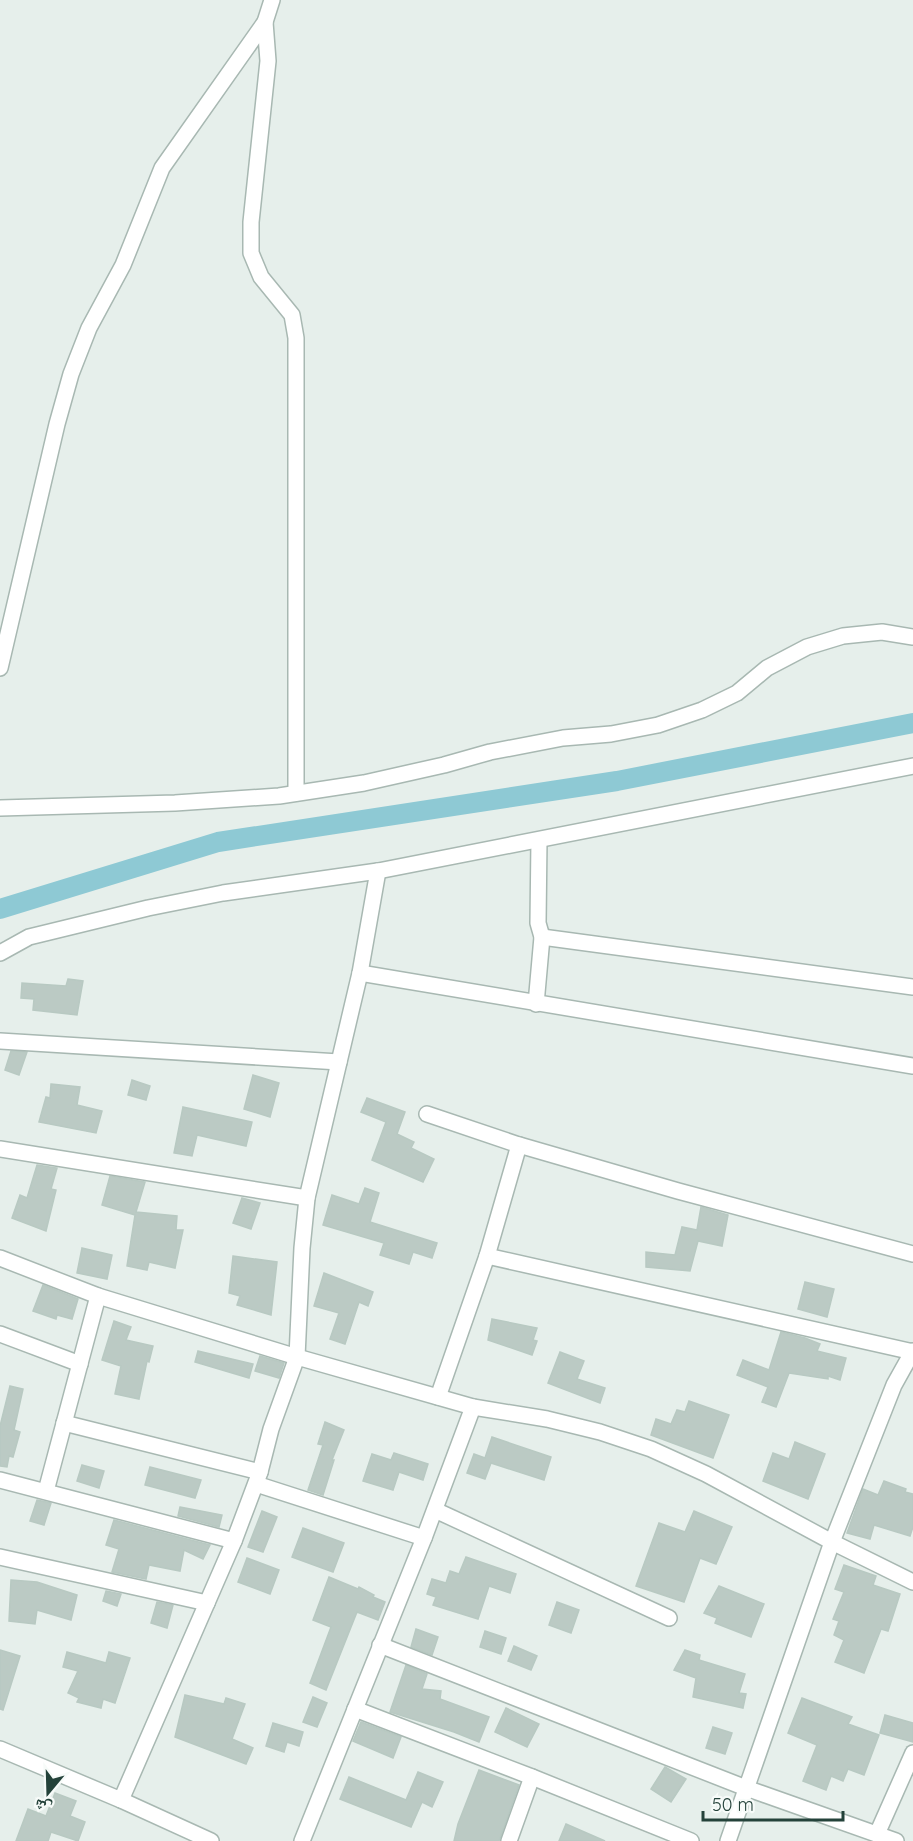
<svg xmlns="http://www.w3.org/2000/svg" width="913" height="1841" viewBox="0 0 913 1841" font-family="Quicksand,'Noto Naskh Arabic',sans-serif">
	<rect width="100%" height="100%" fill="#e6efeb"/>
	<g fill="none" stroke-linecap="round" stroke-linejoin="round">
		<polyline stroke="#8ec9d4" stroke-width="20" points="0,909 218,842 617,781 913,723"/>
	</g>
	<g fill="#bbcac4" stroke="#b8c9c2" stroke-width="1.5">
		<polygon points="68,979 83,981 77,1015 33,1010 34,999 21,998 22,983 66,986"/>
		<polygon points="11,1051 27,1052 19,1075 5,1070"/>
		<polygon points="253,1075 279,1083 270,1117 244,1109"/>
		<polygon points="132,1080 150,1086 146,1100 128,1095"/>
		<polygon points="51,1084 80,1087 77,1105 102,1111 96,1133 39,1122 46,1097 50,1098"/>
		<polygon points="367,1098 405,1112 397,1134 414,1142 411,1148 434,1159 423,1182 372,1160 386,1122 361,1112"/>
		<polygon points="183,1107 252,1122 246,1146 197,1135 192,1156 174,1153"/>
		<polygon points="37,1165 57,1168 51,1189 56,1190 46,1231 12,1218 20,1195 27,1198"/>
		<polygon points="110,1176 145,1182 136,1212 177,1216 176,1230 183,1230 175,1268 149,1262 147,1270 127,1266 135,1215 102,1205"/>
		<polygon points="365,1188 379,1193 370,1222 437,1243 432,1258 413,1252 409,1264 380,1255 384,1243 323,1225 332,1195 359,1204"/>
		<polygon points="242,1198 260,1203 251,1229 233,1223"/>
		<polygon points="701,1207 728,1215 722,1246 698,1241 690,1271 646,1267 646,1252 675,1255 682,1227 697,1230"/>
		<polygon points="82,1248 112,1255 107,1279 77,1273"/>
		<polygon points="233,1256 277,1262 271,1315 237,1305 240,1296 229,1293"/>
		<polygon points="324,1273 373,1292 368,1306 359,1302 345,1344 330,1339 339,1313 314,1306"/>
		<polygon points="805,1282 834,1289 827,1317 798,1309"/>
		<polygon points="43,1285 78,1299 72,1319 57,1315 56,1319 33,1311"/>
		<polygon points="492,1319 537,1328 533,1340 537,1341 532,1355 488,1340"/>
		<polygon points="114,1321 131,1327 126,1340 153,1346 149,1362 147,1361 139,1399 115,1394 121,1366 102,1360"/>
		<polygon points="781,1332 805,1338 820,1344 817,1351 846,1358 840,1380 828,1376 828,1379 789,1373 776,1407 762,1402 768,1387 737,1375 743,1360 769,1370"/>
		<polygon points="198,1351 253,1364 249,1378 195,1362"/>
		<polygon points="560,1352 584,1361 577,1379 605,1388 600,1403 548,1383"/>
		<polygon points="260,1356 284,1363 279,1378 255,1371"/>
		<polygon points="10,1386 23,1389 14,1430 20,1432 13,1457 9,1456 7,1467 0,1466 0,1426"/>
		<polygon points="689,1401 729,1415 713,1458 651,1435 656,1419 671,1424 677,1410 685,1412"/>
		<polygon points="325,1422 344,1430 332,1460 334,1460 323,1495 308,1490 323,1445 318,1444"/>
		<polygon points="492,1437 551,1457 544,1480 491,1463 485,1479 467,1473 474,1454 485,1458"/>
		<polygon points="795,1442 825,1454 808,1499 763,1481 773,1453 789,1459"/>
		<polygon points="394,1453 428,1464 423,1480 399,1472 393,1490 363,1481 372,1454 391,1460"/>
		<polygon points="82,1465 104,1471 99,1488 77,1481"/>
		<polygon points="150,1467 201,1480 195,1498 145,1485"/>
		<polygon points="884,1481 906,1489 905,1492 913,1494 913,1527 910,1536 874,1525 870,1539 847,1533 863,1489 878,1495"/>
		<polygon points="37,1500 51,1503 44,1525 30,1521"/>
		<polygon points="180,1507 222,1515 219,1527 178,1516"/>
		<polygon points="262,1511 277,1517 263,1552 248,1547"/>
		<polygon points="694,1511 732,1527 716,1564 700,1558 684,1602 636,1586 659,1523 685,1532"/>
		<polygon points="114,1520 210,1545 203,1559 184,1550 180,1571 149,1565 146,1579 112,1572 119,1549 106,1545"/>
		<polygon points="303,1528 344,1543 333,1572 292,1557"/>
		<polygon points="466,1557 516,1574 510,1593 489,1586 478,1619 433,1605 436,1597 427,1594 432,1579 446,1583 450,1571 459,1574"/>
		<polygon points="247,1558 279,1570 270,1594 238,1582"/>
		<polygon points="844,1565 876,1576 873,1585 900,1594 888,1631 881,1629 864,1673 835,1662 844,1640 834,1635 839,1621 833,1619 844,1592 835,1589"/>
		<polygon points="329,1577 358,1589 359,1587 374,1595 373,1597 385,1602 378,1620 357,1612 326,1690 310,1683 331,1627 313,1620"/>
		<polygon points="11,1580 37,1582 77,1595 71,1620 37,1610 35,1624 9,1621"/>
		<polygon points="719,1586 764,1604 751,1637 715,1623 717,1618 704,1613"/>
		<polygon points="106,1591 121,1594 117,1606 103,1601"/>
		<polygon points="157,1602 173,1605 167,1628 151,1623"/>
		<polygon points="557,1602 579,1610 571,1633 549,1625"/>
		<polygon points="416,1629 438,1637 432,1655 411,1647"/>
		<polygon points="485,1631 506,1638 501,1654 480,1647"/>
		<polygon points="514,1646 537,1656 531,1670 508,1661"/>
		<polygon points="0,1650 20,1656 3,1710 0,1709"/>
		<polygon points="685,1650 700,1655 699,1660 745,1674 739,1693 746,1694 743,1708 693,1697 696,1678 674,1670"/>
		<polygon points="67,1652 106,1663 109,1652 130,1658 115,1703 103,1699 101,1708 77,1702 79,1698 68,1693 78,1671 63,1667"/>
		<polygon points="406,1665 427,1674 422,1689 441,1691 440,1699 489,1717 479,1742 454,1732 390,1712"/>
		<polygon points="185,1695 224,1704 226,1698 245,1704 232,1739 253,1748 246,1764 175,1737"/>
		<polygon points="313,1697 327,1703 317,1727 303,1722"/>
		<polygon points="802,1698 852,1717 848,1724 879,1735 864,1775 848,1769 843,1781 831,1776 826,1790 803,1781 817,1745 788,1733"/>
		<polygon points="506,1708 539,1724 527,1747 495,1732"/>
		<polygon points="885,1715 913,1723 913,1742 880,1733"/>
		<polygon points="361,1722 401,1737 393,1758 353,1741"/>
		<polygon points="273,1723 303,1732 299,1746 287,1742 284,1752 266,1746"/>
		<polygon points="713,1727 732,1733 725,1754 706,1748"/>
		<polygon points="665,1767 686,1779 671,1802 651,1789"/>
		<polygon points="479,1770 519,1785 499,1841 454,1841 458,1824"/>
		<polygon points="418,1772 443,1782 432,1807 422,1802 411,1827 340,1799 349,1777 406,1800"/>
		<polygon points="55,1793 76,1801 70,1816 85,1822 78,1841 51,1832 48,1841 16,1841 28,1809 46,1816"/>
		<polygon points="566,1824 605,1841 559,1841"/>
	</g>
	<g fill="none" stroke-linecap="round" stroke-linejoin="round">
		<defs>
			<g id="street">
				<polyline points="265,22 268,61 251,222 251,253 261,277 292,315 296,338 296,793"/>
				<polyline points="0,668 57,424 71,374 89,328 123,265 162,168 265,22 272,0"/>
				<polyline points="0,808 175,803 279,796 364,783 444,765 490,752 563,738 611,734 658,725 702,710 737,693 767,668 807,647 843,636 882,632 913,637"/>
				<polyline points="542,937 913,987"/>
				<polyline points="0,953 29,937 148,908 223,893 378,871 913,766"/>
				<polyline points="360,973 913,1066"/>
				<polyline points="536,1004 542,937 538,923 539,840"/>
				<polyline points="0,1041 339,1062"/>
				<polyline points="427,1114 519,1145 678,1191 913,1254"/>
				<polyline points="0,1149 307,1198"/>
				<polyline points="487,1256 913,1352"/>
				<polyline points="0,1258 98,1296 297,1357 473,1407 547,1419 600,1432 651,1449 706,1474 832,1542 913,1582"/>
				<polyline points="0,1334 80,1364"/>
				<polyline points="438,1397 487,1256 519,1145"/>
				<polyline points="64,1423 260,1472"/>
				<polyline points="0,1480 234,1541"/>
				<polyline points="256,1484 424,1538"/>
				<polyline points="46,1491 98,1296"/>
				<polyline points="435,1510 669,1618"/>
				<polyline points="0,1557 207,1603"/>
				<polyline points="380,1645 746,1788 896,1841"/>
				<polyline points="355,1709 532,1777 691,1841"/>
				<polyline points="0,1749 121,1800 211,1841"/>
				<polyline points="121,1800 234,1541 260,1472 271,1429 297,1357 302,1248 307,1198 360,973 378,871"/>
				<polyline points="877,1834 913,1753"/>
				<polyline points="302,1841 424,1538 473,1407"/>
				<polyline points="509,1841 532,1777"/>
				<polyline points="728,1841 832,1542 894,1385 913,1351"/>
			</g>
		</defs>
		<use href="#street" stroke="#a8b8b2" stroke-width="18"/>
		<use href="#street" stroke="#fff" stroke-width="15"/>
	</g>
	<g transform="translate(48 1793) rotate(199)" stroke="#f7fbf9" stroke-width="4.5" paint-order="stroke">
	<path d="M0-4.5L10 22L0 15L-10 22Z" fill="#24423a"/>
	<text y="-9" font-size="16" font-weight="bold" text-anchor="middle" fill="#24423a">ش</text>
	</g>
	<path d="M703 1811v9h140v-9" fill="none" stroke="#24423a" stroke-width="3"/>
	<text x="712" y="1811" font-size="18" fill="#24423a" stroke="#f7fbf9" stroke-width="4.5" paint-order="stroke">50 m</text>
</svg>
